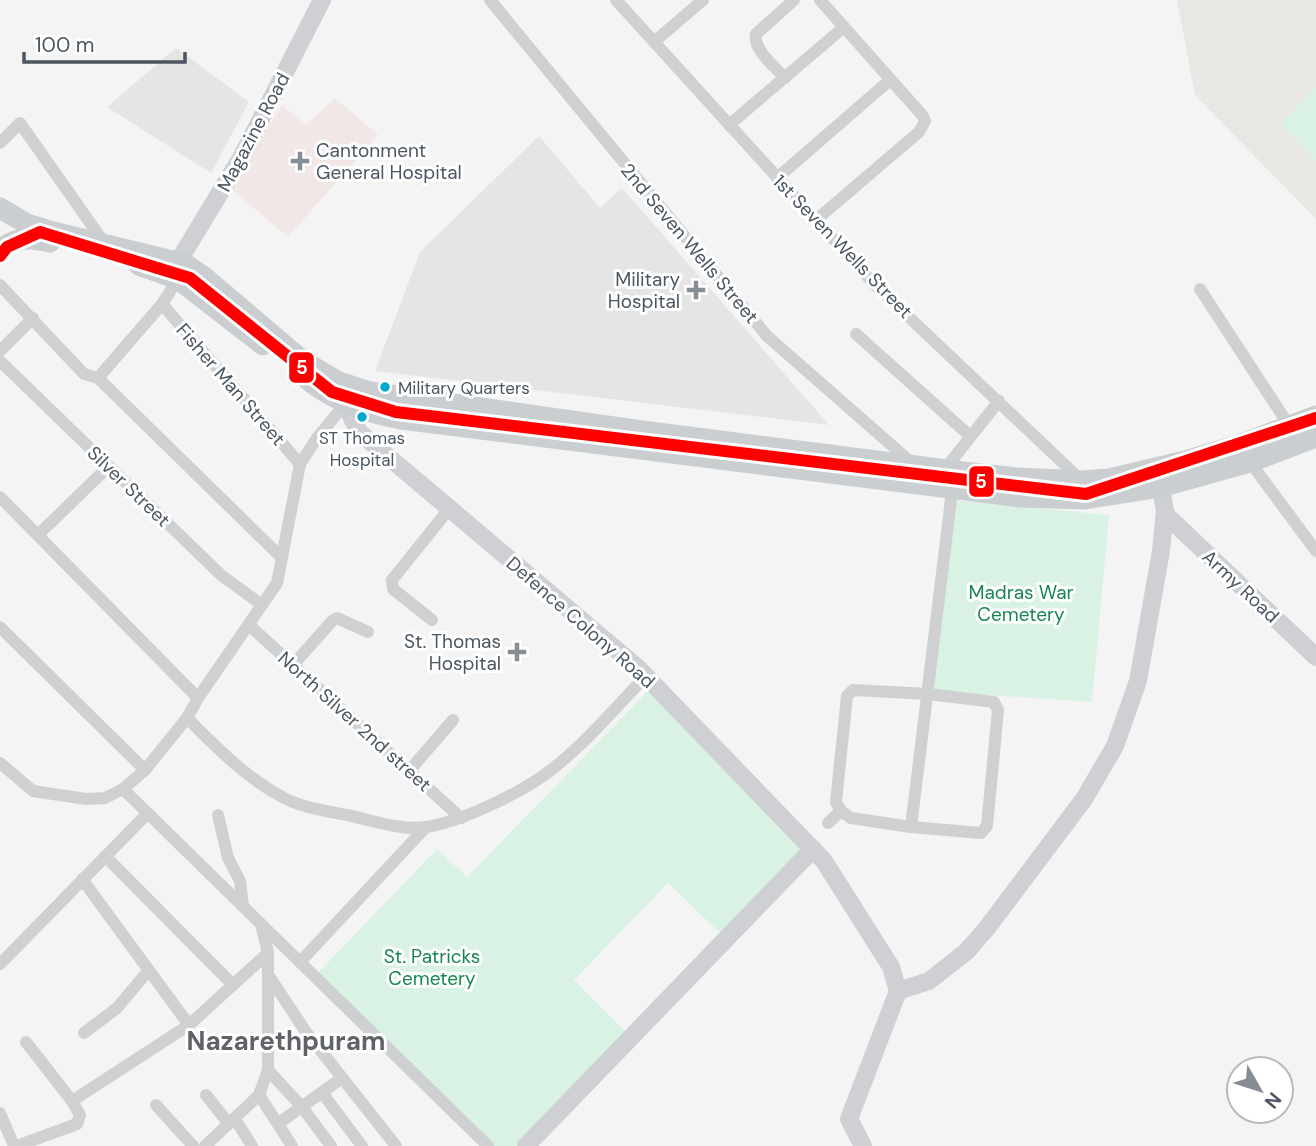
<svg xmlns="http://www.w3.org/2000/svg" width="1316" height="1146" viewBox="0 0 1316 1146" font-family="'DM Sans',sans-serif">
	<rect width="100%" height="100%" fill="#f4f4f4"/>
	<polygon fill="#e8e7e3" points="1177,0 1316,0 1316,219 1195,95"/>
	<g fill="#e6e5e6">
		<polygon points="176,48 249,102 211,173 107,107"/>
		<polygon points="539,136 600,208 622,188 829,425 375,371 420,252"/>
	</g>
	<polygon fill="#f1e7e6" points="335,98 378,135 288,237 229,187 282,105 306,125"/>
	<g fill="#d9f2e3">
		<polygon points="1316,87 1316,161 1281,123"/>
		<polygon points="952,500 1109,515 1092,702 932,691"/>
		<polygon points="649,690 802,848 720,933 668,883 574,980 626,1032 516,1146 493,1146 316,975 437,849 467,877"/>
	</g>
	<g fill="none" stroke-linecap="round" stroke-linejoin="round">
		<g stroke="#ced0d2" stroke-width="12">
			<polyline points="490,0 767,336 913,464"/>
			<polyline points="616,0 876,286 1082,481"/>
			<polyline points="654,42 703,0"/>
			<path d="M785,78C775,67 753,50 756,34L794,0"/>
			<polyline points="729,125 844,27"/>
			<polyline points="0,143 20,123 105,244"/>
			<polyline points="777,178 890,80"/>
			<polyline points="816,220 919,132 925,121 923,116 820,0"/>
			<polyline points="0,285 84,374 98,378 282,558"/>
			<polyline points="1200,289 1290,427"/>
			<polyline points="162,304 300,464"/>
			<polyline points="856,334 970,436"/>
			<polyline points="0,351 33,318"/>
			<polyline points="0,361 221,575 262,605"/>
			<polyline points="98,378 162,304 178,279"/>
			<polyline points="1250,462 1316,551"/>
			<polyline points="945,469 999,401"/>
			<polyline points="0,497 198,698"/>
			<polyline points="38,535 109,466"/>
			<polyline points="432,620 393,589 392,580 449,509"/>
			<polyline points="249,625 461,818"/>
			<polyline points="0,627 145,770"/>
			<polyline points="293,665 333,620 337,618 368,632"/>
			<path d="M187,718C217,748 247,779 286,799C304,808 327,811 347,815C371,820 401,831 426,827C461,822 523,792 551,770C586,743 615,708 646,676"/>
			<polyline points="0,763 33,791 86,799 105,798 123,789 145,770 187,718 198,698 277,583 300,464 317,438 345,404"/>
			<polyline points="409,771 453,720"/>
			<polyline points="123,789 488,1146"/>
			<polyline points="218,815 228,858 240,881 243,906"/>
			<polyline points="828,823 841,811"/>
			<polyline points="911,827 851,818 841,811 836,802 847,696 853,690 928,694 994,702 998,710 987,826 981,833 911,827 953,483"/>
			<polyline points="105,856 233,985"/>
			<polyline points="82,879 189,1025"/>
			<polyline points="300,962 426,827"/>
			<polyline points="0,964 148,813"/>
			<polyline points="269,976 306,1032 396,1146"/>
			<polyline points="84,1033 117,1008 148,971"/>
			<polyline points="268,1070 302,1107 331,1146"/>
			<polyline points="323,1094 362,1146"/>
			<polyline points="206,1095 229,1124"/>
			<polyline points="259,1095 292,1146"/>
			<polyline points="72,1101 189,1025 268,953"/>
			<polyline points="156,1105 193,1146"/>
			<polyline points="0,1113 14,1146"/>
			<polyline points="235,1119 252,1146"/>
			<polyline points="279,1123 342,1078"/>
			<polyline points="17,1146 77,1124 80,1115 72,1101 26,1042"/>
			<polyline points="205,1146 259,1095 268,1070 268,953 261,924"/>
		</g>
		<g stroke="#ced0d4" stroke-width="18">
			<polyline points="178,262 241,158 322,0"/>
			<polyline points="345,404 359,432 638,668 824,861 891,967 898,991 849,1119 863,1146"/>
			<polyline points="1165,514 1316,657"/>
			<polyline points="898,991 929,981 967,951 987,928 1084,799 1115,746 1138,681 1161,551 1165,510 1158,475"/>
			<polyline points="526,1146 813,849"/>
		</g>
		<g stroke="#caced1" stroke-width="21">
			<polyline points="0,208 27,224 53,232 185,264 204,277 303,361 339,382 370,392 642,431 955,471 1017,478 1082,481 1109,479 1185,461 1238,445 1316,416"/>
			<path d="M0,250C17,236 30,238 50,242"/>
			<polyline points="139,265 178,279 263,345"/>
			<path d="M308,380C336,402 366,412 401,419L1020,497L1085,499L1161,487L1250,462L1316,437"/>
		</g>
		<defs>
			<polyline id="metro-1" points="0,256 7,247 40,232 190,278 332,392 396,412 1086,494 1316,418"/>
		</defs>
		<use href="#metro-1" stroke="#fff" stroke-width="18"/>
		<use href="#metro-1" stroke="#f00" stroke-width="12"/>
	</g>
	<g fill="#868d94" stroke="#fff" stroke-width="2.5">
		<path d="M296.5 150.5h7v7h7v7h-7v7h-7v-7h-7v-7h7z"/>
		<path d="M692.5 279.5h7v7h7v7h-7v7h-7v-7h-7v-7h7z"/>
		<path d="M513.5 641.5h7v7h7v7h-7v7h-7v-7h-7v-7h7z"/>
	</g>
	<g fill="#00a9ce" stroke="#fff" stroke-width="2.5">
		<circle cx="385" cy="387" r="6"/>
		<circle cx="362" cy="417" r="6"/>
	</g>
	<g text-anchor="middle" stroke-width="6" stroke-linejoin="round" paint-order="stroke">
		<g font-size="17" fill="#4a5661" stroke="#fff" text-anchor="start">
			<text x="398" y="394">Military Quarters</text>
			<text x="362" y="444" text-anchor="middle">ST Thomas<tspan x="362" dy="22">Hospital</tspan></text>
		</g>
		<g font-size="19" fill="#4a5661" stroke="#fff">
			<text transform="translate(253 132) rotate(-62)" y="7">Magazine Road</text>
			<text transform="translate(690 243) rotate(50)" y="7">2nd Seven Wells Street</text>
			<text transform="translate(843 246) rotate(46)" y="7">1st Seven Wells Street</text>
			<text transform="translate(231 384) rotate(49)" y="7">Fisher Man Street</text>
			<text transform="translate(129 486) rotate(44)" y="7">Silver Street</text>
			<text transform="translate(1241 586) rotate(43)" y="7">Army Road</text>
			<text transform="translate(581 622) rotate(41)" y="7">Defence Colony Road</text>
			<text transform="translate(355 721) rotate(42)" y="7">North Silver 2nd street</text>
		</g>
		<g font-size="19" fill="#4a5661" stroke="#fff" text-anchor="end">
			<text x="316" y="157" text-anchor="start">Cantonment<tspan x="316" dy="22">General Hospital</tspan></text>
			<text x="680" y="286">Military<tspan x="680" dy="22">Hospital</tspan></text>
			<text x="501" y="648">St. Thomas<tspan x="501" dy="22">Hospital</tspan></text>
		</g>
		<g font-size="19" fill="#17864f" stroke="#fff">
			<text x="1021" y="599">Madras War<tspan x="1021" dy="22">Cemetery</tspan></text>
			<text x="432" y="963">St. Patricks<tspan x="432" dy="22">Cemetery</tspan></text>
		</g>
		<g font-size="26" font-weight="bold" fill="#5f6368" stroke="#fff">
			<text x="286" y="1050">Nazarethpuram</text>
		</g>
	</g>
	<g stroke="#fff" stroke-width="2.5">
		<rect x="288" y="351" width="27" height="33" rx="7" fill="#f00"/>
		<rect x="968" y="465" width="27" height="33" rx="7" fill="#f00"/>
	</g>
	<g font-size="19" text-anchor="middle" font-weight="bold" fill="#fff">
		<text x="302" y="374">5</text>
		<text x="981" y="488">5</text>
	</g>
	<g transform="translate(1260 1090) rotate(129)"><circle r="33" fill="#ffffff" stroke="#b7bbc0" stroke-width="2"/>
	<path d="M0-5L12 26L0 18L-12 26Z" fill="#868d94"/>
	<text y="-10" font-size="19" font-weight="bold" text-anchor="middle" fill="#4a5661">N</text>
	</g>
	<path d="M24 52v10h161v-10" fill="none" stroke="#4a5661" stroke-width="3.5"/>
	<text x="35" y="52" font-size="21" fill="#4a5661" stroke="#ffffff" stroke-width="5" paint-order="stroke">100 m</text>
</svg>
